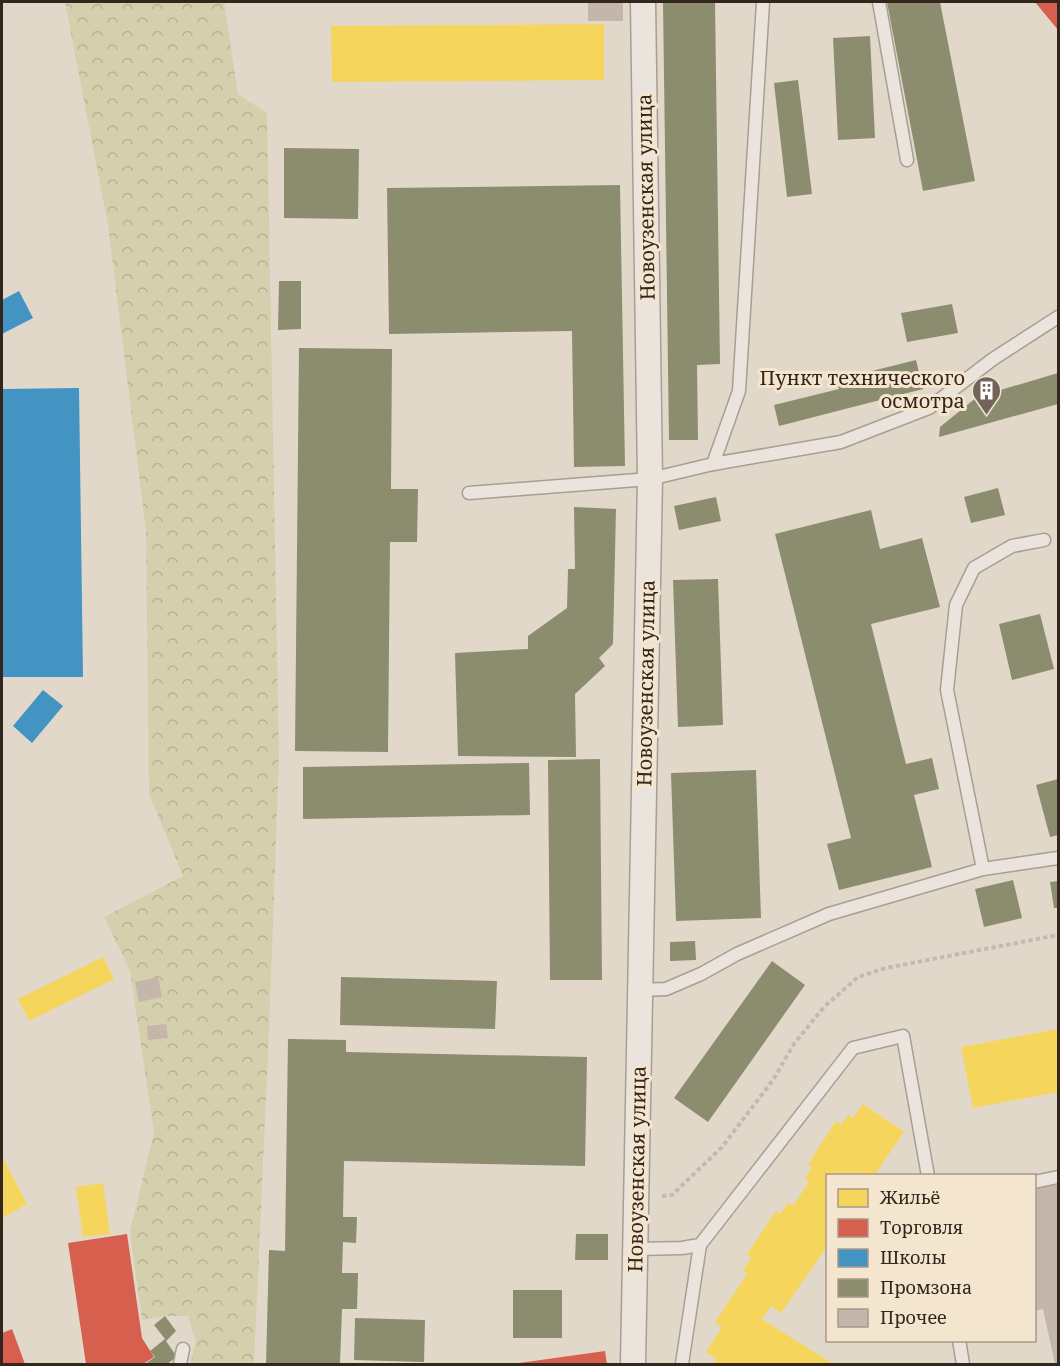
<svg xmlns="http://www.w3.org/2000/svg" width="1060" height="1366" viewBox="0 0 1060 1366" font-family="'Noto Serif',serif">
	<defs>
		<pattern id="forest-crowns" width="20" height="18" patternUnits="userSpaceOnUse" patternTransform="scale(1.5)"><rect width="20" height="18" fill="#d4d0ad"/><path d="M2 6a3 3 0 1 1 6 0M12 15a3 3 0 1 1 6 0" fill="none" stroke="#b7b294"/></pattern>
	</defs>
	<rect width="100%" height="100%" fill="#e2d8ca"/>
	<polygon fill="url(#forest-crowns)" points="65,2 224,2 238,94 267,113 279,757 269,1032 254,1364 190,1364 196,1342 188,1316 165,1316 142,1320 130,1232 154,1132 130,971 104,917 183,876 149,794 146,532 108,225"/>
	<g fill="#f6d55c">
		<polygon points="604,24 604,80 332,82 331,26"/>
		<polygon points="103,957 114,979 29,1021 18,999"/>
		<polygon points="1058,1029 1058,1092 973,1108 961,1047"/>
		<polygon points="863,1104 904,1132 874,1176 828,1176 828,1245 781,1313 771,1306 762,1319 833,1364 713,1364 717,1359 706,1352 722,1327 715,1322 747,1274 743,1270 751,1258 747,1254 776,1211 780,1214 788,1203 793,1206 809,1182 805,1179 812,1167 808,1164 836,1121 841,1125 848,1115 853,1118"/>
		<polygon points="3,1158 27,1204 2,1218 2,1159"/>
		<polygon points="103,1183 110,1234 83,1237 76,1187"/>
	</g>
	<g fill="#d6604d">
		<polygon points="1035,2 1058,2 1058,30"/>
		<polygon points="127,1234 142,1338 154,1357 143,1364 86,1364 68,1243"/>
		<polygon points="12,1329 25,1364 2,1364 2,1333"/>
		<polygon points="605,1351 607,1364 519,1364 519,1363"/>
	</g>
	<g fill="#4393c3">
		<polygon points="19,291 33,318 2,334 2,300"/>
		<polygon points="79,388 83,677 2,677 2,389"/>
		<polygon points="43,690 63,706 32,743 13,726"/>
	</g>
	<g fill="#8c8c6e">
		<polygon points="663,2 715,2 720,364 697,365 698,440 669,440"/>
		<polygon points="887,2 940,2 975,181 923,191"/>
		<polygon points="870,36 875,138 838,140 833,38"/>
		<polygon points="798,80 812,194 787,197 774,83"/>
		<polygon points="284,148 359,149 358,219 284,218"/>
		<polygon points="620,185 625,466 574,467 572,331 389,334 387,188"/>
		<polygon points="279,281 301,281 301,329 278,330"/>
		<polygon points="952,304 958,333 907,342 901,313"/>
		<polygon points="299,348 392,349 391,489 418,489 417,542 390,542 388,752 295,751"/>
		<polygon points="916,360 923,389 779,426 774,405 839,389 836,380"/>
		<polygon points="1058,373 1058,404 939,437 940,427 977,397"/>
		<polygon points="998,488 1005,515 971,523 964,497"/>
		<polygon points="716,497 721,521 679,530 674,506"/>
		<polygon points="574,507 616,509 613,644 599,658 605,666 575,694 576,757 458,756 455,653 528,649 528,636 567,608 568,569 575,569"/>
		<polygon points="871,510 880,549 922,538 940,607 871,624 906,764 932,758 939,789 914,795 932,867 839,890 827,844 851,838 775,534"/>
		<polygon points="718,579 723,725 678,727 673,580"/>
		<polygon points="1040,614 1054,669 1012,680 999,624"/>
		<polygon points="600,759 602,980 550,980 548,760"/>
		<polygon points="529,763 530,815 303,819 303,767"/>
		<polygon points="756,770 761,918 676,921 671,773"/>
		<polygon points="1058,779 1058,835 1050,837 1036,785"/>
		<polygon points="1013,880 1022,918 984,927 975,889"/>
		<polygon points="1058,881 1058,908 1054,908 1050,882"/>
		<polygon points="695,941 696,960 670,961 670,942"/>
		<polygon points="772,961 805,985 708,1122 674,1098"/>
		<polygon points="341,977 497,981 495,1029 340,1025"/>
		<polygon points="288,1039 346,1040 346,1052 587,1057 585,1166 344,1161 343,1217 357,1217 356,1243 343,1242 342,1273 358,1273 357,1309 342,1309 340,1364 266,1364 269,1250 285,1251"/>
		<polygon points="576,1234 608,1234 608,1260 575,1260"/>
		<rect x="513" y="1290" width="49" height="48"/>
		<polygon points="165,1316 176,1331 166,1341 177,1357 167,1364 145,1364 155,1357 150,1351 165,1339 154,1325"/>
		<polygon points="355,1318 425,1320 424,1362 354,1360"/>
	</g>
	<g fill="#c5b6ab">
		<rect x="588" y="2" width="35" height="19"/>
		<polygon points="158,977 162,997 139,1002 135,982"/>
		<polygon points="166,1024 168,1038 148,1040 147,1026"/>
		<polygon points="1058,1181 1058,1364 1055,1364 1043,1309 1034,1311 1034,1187"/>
	</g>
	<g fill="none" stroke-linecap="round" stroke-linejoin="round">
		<defs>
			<g id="lane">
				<polyline points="879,2 907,160"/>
				<polyline points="713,464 841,442 929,408 993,359 1058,317"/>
				<polyline points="469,493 650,479 713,464 739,391 763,2"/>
				<polyline points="983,869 947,690 956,605 974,568 1012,546 1044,540"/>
				<polyline points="640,990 666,989 701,974 737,954 829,914 983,869 1058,858"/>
				<polyline points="1034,1182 1058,1177"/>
				<polyline points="636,1249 682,1248 700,1245 853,1048 903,1036 928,1176"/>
				<polyline points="959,1340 963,1364"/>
				<polyline points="180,1364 183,1349"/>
				<polyline points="682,1364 700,1245"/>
			</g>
			<polyline id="street" points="633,1364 650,479 643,2"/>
		</defs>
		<use href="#lane" stroke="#a79e94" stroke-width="15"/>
		<use href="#street" stroke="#a79e94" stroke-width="27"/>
		<polyline stroke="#c2bbb3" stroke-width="4" stroke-dasharray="4.5 3" stroke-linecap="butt" points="662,1196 672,1195 722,1147 773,1080 794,1044 824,1007 858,977 886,968 1058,935"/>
		<use href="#lane" stroke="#eae4dc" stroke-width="12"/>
		<use href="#street" stroke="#eae4dc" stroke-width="24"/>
	</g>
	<defs>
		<symbol id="building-pin" viewBox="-11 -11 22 30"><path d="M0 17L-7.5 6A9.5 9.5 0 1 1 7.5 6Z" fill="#72645a" stroke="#f4e5cf"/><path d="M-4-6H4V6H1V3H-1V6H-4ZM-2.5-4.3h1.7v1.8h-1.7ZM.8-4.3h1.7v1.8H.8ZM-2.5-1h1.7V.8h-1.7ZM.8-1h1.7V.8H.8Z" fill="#fff"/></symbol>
	</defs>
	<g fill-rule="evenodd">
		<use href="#building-pin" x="970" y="374" width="33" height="45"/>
	</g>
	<g text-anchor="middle" stroke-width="6" stroke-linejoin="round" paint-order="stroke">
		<g font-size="20" fill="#35261d" stroke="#f4e5cf">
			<text transform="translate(646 197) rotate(-91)" y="7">Новоузенская улица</text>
			<text transform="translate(646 683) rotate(-89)" y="7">Новоузенская улица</text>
			<text transform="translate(637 1169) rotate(-89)" y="7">Новоузенская улица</text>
		</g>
		<g font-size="20" fill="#35261d" stroke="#f4e5cf" text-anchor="end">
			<text x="965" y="385">Пункт технического<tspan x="965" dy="23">осмотра</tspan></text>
		</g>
	</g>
	<rect width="1060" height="1366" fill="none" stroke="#35261d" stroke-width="6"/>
	<rect x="826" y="1174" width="210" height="168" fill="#f4e5cf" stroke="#a89988" stroke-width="1.5"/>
	<rect x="838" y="1189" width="30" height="18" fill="#f6d55c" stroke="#a89988" stroke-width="1.5"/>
	<text x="880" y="1204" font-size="18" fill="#35261d">Жильё</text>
	<rect x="838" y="1219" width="30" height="18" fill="#d6604d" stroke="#a89988" stroke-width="1.5"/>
	<text x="880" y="1234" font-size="18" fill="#35261d">Торговля</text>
	<rect x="838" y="1249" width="30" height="18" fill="#4393c3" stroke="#a89988" stroke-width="1.5"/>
	<text x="880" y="1264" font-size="18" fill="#35261d">Школы</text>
	<rect x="838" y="1279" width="30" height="18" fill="#8c8c6e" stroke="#a89988" stroke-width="1.5"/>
	<text x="880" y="1294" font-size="18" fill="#35261d">Промзона</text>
	<rect x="838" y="1309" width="30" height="18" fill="#c5b6ab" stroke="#a89988" stroke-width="1.5"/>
	<text x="880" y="1324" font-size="18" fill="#35261d">Прочее</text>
</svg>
